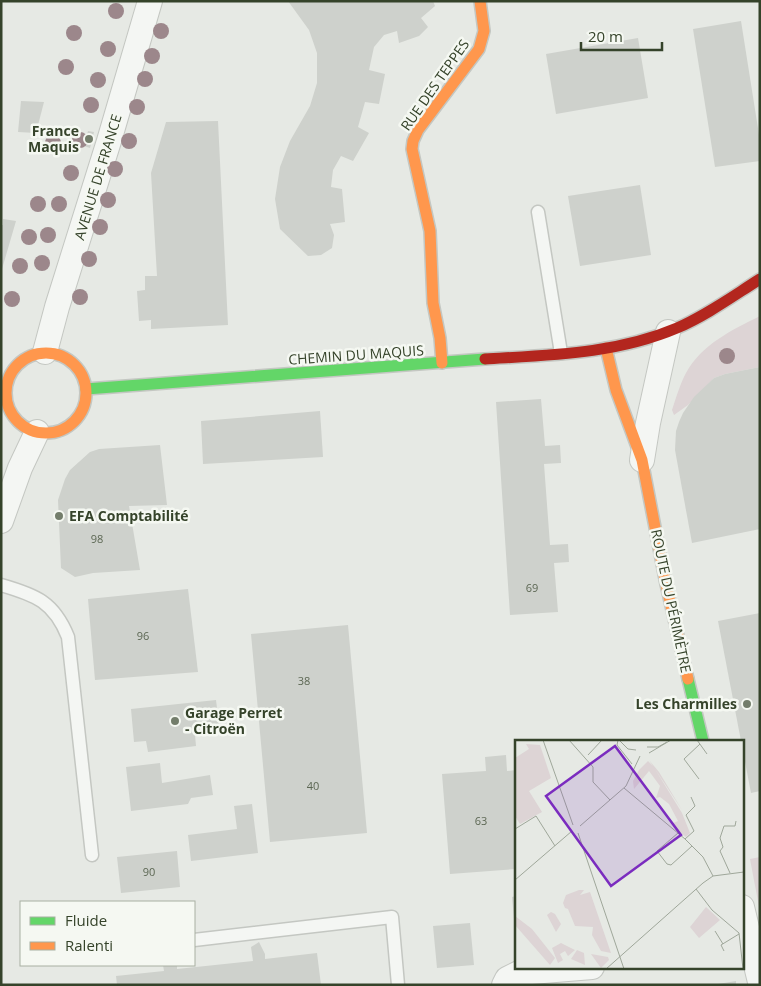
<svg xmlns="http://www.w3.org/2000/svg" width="761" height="986" viewBox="0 0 761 986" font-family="'Open Sans',sans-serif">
	<rect width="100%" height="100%" fill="#e6e9e4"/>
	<g fill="#ddd4d5">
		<path d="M760,316V367L725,374L714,378L688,405L674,415L672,410C676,398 680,384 686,373C702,344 732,330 760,316Z"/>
		<polygon points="760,857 760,912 750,859"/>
	</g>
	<g fill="#ced1cc">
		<polygon points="288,1 433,1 435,6 421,18 428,27 419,36 399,43 397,31 384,35 374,47 369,70 385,74 379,104 365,102 358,127 369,133 353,161 341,156 333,170 331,187 342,189 345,222 330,224 334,235 332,248 321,255 308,256 280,229 275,199 280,167 290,141 310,106 317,83 317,53 309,30"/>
		<polygon points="741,21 760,141 760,161 715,167 693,29"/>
		<polygon points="638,38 648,98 556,114 546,54"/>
		<polygon points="21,101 44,102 36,133 18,132"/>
		<polygon points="218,121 228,325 151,329 151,320 139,321 137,291 145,290 145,276 157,276 151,173 166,122"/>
		<polygon points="88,131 94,132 90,148 84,146"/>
		<polygon points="640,185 651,255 580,266 568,196"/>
		<polygon points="3,219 16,221 2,269 1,225 3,225"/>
		<polygon points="760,367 760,529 692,543 675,450 676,431 679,422 683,413 694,397 714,378 725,374"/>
		<polygon points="541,399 545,446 560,445 561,463 544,464 550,545 568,544 569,562 554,563 558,612 510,615 496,402"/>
		<polygon points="320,411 323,457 203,464 201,421"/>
		<polygon points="160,445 167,505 129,506 140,570 93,573 75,577 61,568 58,500 65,479 70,470 90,452 99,449"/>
		<polygon points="188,589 198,672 95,680 88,599"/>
		<polygon points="760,613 760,791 751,793 718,621"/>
		<polygon points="348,625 367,833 270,842 251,634"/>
		<polygon points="216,700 220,732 195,735 196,746 148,752 146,741 134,742 131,709"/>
		<polygon points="506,755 507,771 516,770 516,869 450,874 442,774 486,771 485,757"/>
		<polygon points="160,763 162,783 210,775 213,795 191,798 188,804 131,811 126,767"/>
		<polygon points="252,804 258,853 191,861 188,835 237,829 234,806"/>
		<polygon points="177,851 180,887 121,893 117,857"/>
		<polygon points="516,896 516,930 515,930 512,897"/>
		<polygon points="470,923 474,965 437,968 433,926"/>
		<polygon points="259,942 265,954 265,959 317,953 321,985 117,985 116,976 164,971 163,965 177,965 177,969 253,961 251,947"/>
		<polygon points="736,981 736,985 718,985 718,984"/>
	</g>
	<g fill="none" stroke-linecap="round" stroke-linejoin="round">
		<defs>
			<g id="lane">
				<polyline points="538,212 561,353"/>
				<path d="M1,585C36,595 54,602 68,637L92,855"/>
				<polyline points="194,940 392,917 398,985"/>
			</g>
			<g id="street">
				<polyline points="45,352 57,307 109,141 150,1"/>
				<polyline points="642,460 648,423 668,332"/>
				<polyline points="1,521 20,468 37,432"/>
				<polyline points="742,907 760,982"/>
				<polyline points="504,985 507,979 519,973 592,967"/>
			</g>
			<g id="fast">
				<polyline points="86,389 485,359"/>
				<polyline points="688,679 703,741"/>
			</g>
			<g id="slow">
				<polyline points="606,348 616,390 642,460 666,584 688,679"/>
				<circle cx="46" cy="393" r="40"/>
				<polyline points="442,363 440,338 433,303 430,231 412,149 413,141 418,130 479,49 484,31 480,1"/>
			</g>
			<path id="jam" d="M485,359C550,355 616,354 677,328C707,315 733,296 760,279"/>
		</defs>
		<use href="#lane" stroke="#c4c7c2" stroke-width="15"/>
		<use href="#street" stroke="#c4c7c2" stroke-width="26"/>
		<use href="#fast" stroke="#c4c7c2" stroke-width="14"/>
		<use href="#slow" stroke="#c4c7c2" stroke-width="14"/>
		<use href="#jam" stroke="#c4c7c2" stroke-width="14"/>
		<use href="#lane" stroke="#f4f6f3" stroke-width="12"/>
		<use href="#street" stroke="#f4f6f3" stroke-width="24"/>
		<use href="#fast" stroke="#63d668" stroke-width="11"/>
		<use href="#slow" stroke="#ff974d" stroke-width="11"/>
		<use href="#jam" stroke="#b3261e" stroke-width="11"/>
	</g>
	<g fill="#9c878b">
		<circle cx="116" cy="11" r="8"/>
		<circle cx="161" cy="31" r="8"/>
		<circle cx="74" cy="33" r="8"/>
		<circle cx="108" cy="49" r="8"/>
		<circle cx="152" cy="56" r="8"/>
		<circle cx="66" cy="67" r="8"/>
		<circle cx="145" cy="79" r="8"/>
		<circle cx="98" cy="80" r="8"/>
		<circle cx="91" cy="105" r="8"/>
		<circle cx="137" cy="107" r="8"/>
		<circle cx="80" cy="140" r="8"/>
		<circle cx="129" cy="141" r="8"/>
		<circle cx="53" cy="143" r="8"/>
		<circle cx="115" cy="169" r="8"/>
		<circle cx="71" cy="173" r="8"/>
		<circle cx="108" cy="200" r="8"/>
		<circle cx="38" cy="204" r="8"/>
		<circle cx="59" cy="204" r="8"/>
		<circle cx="100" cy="227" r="8"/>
		<circle cx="48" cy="235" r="8"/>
		<circle cx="29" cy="237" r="8"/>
		<circle cx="89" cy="259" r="8"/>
		<circle cx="42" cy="263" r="8"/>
		<circle cx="20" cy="266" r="8"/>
		<circle cx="80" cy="297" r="8"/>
		<circle cx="12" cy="299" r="8"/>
		<circle cx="727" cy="356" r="8"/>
	</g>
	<g fill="#737d6b" stroke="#f5f8f2" stroke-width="2">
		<circle cx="89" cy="139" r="5"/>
		<circle cx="59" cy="516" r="5"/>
		<circle cx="747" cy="704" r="5"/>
		<circle cx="175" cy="721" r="5"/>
	</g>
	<g text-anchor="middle" stroke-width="5" stroke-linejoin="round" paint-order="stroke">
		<g font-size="11" fill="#5c6753">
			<text x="97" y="543">98</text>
			<text x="532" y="592">69</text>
			<text x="143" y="640">96</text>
			<text x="304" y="685">38</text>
			<text x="313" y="790">40</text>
			<text x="481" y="825">63</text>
			<text x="149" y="876">90</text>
		</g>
		<g font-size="14" fill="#35432a" stroke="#f5f8f2">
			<text transform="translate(435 85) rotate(-55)" y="5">RUE DES TEPPES</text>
			<text transform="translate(98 177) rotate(-73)" y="5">AVENUE DE FRANCE</text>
			<text transform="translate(356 355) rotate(-4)" y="5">CHEMIN DU MAQUIS</text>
			<text transform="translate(671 601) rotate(78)" y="5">ROUTE DU PÉRIMÈTRE</text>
		</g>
		<g font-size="14" font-weight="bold" fill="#35432a" stroke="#f5f8f2" text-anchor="end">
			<text x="79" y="136">France<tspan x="79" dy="16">Maquis</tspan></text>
			<text x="69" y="521" text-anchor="start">EFA Comptabilité</text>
			<text x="737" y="709">Les Charmilles</text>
			<text x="185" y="718" text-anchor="start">Garage Perret<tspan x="185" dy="16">- Citroën</tspan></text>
		</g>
	</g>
	<g transform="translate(515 740)">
		<rect width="229" height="229" fill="#e6e9e4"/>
		<path d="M11,4L25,5L36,38L14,51L27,72L5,84L0,76V18L14,9ZM134,20L144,32L167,70L140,29L167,73L175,93L171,97L156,84L163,81L154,64L145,57L141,58L145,46L134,31L119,49L118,41L124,30L133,21L138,26ZM64,150H69L65,155L75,152L96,213L86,211L77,195L78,187L60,186L53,169L50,168L48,163L51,155ZM191,167L205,180L184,198L175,187ZM36,172L40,174L46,184L41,192L32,175ZM0,176L17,189L40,218L35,225L0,185ZM46,203L60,210L53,216L50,211L45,214L48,220L43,223L37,208ZM62,210L69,213L70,225L56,219ZM76,214L93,217L94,220L86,228Z" fill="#ddd4d5"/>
		<path fill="none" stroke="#9fa79a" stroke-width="1" d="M28,0L58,85M54,0L78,27V42L95,60M103,0L102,5L117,24M104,0L113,9L121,10M182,0L192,14M132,7H143L152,2M134,13L156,0M73,15L87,0M184,39L169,19L185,4M109,48L170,99L188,117L198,136M65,86L111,46L125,16M0,89L21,76L40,106M63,93L109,229M163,93L142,111L152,124L156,125L177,106M170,99L179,91L171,75L180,66L176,57M215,133L205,111L208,107L205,98L209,86H220L221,81M0,140L57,91M181,149L197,170L224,193L228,229M200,191L208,204M209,211L206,205L224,194M91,229L188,143L198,136L229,132"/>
		<path fill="#7b2cbf" fill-opacity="0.15" stroke="#7b2cbf" stroke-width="2.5" d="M100,6L166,95L96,146L31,56Z"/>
		<rect width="229" height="229" fill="none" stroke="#35432a" stroke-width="2.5"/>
	</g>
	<rect width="761" height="986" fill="none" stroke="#35432a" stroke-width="5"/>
	<rect x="20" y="901" width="175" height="65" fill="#f5f8f2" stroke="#a8b0a2"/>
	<rect x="30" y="917" width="25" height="8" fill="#63d668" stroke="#a8b0a2"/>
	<text x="65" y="926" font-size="15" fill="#35432a">Fluide</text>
	<rect x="30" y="942" width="25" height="8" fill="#ff974d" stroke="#a8b0a2"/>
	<text x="65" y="951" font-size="15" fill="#35432a">Ralenti</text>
	<path d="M581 42v8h81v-8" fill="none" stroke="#35432a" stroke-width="2.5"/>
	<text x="588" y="42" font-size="15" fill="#35432a" stroke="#f5f8f2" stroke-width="4" paint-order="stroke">20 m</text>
</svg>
